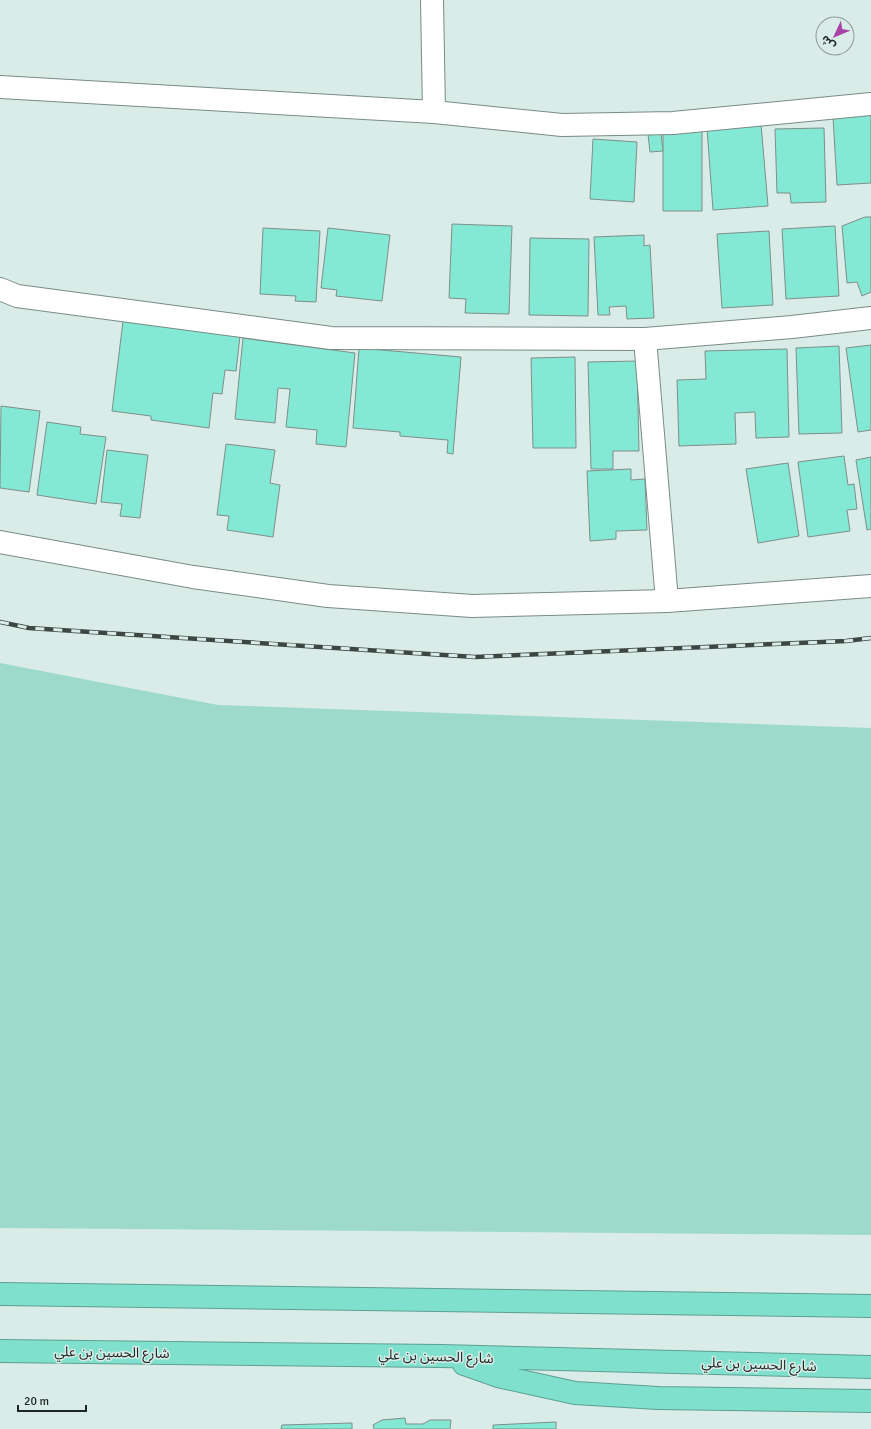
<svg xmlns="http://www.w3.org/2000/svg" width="871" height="1429" viewBox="0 0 871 1429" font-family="Signika,'Noto Sans Arabic',sans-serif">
	<rect width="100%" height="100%" fill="#d9ece7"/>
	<polygon fill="#9edacc" points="0,663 218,705 871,728 871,1235 0,1228"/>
	<g fill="#83e8d4" stroke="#7e8f8b">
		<polygon points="871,115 871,183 837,185 833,117"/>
		<polygon points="761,124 768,206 713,210 707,128"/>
		<polygon points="663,128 702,129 702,211 663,211"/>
		<polygon points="824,128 826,202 791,203 790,193 777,193 775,129"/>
		<polygon points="661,133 663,151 650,152 648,134"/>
		<polygon points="593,139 637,142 634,202 590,199"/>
		<polygon points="865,217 871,217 871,292 862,296 857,282 847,283 842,226"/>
		<polygon points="452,224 512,226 509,314 465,313 466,299 449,298"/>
		<polygon points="835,226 839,296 786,299 782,229"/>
		<polygon points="263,228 320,231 316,302 295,301 296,296 260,294"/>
		<polygon points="328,228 390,235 382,301 336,296 337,290 321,288"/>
		<polygon points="769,231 773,305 722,308 717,234"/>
		<polygon points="644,235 644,246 650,245 654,318 627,319 626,306 609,307 610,315 598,315 594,237"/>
		<polygon points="530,238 589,239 588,316 529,315"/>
		<polygon points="123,321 240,336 236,371 225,370 222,394 213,393 209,428 151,420 151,416 112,411"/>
		<polygon points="243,338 355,353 346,447 316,444 317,430 286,427 290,389 278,388 275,423 235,419"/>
		<polygon points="871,345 871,430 858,432 846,348"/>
		<polygon points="839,346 842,433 799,434 796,348"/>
		<polygon points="359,348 461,357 453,454 447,453 448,440 400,436 400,432 353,428"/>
		<polygon points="787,349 789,437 756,438 755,412 735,413 736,444 679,446 677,380 706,379 705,351"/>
		<polygon points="575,357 576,448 533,448 531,358"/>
		<polygon points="637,361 639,451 613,451 613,469 591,469 588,362"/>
		<polygon points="1,406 40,411 29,492 0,488"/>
		<polygon points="47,422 81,427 80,434 106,437 96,504 37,495"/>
		<polygon points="226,444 275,450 270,483 280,485 273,537 227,530 229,516 217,515"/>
		<polygon points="107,450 148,455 140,518 120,516 122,504 101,502"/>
		<polygon points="844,456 848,485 854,484 857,509 847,510 850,531 808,537 798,462"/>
		<polygon points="871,457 871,529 867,530 856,460"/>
		<polygon points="788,463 799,536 758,543 746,469"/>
		<polygon points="631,469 631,480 645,479 647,530 616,531 616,539 590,541 587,471"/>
		<polygon points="405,1418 406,1424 423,1424 430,1420 451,1420 450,1429 374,1429 373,1425 382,1420"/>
		<polygon points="556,1422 556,1429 493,1429 493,1425"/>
		<polygon points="352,1423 352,1429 281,1429 282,1425"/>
	</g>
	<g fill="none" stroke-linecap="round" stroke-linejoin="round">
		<defs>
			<g id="minor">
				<polyline points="432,0 434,112"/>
				<polyline points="0,87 434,112 562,125 673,123 871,104"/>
				<polyline points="0,289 17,296 331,338 645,339 792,327 871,318"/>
				<polyline points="645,339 667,601"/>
				<polyline points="0,542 193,577 328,596 472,606 667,601 871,586"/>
			</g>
			<g id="highway">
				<polyline points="0,1294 871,1306"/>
				<polyline points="0,1351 441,1356 871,1367"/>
				<polyline points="464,1364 498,1376 575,1393 658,1398 871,1401"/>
			</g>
		</defs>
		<use href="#minor" stroke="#7a8b86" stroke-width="24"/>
		<use href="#highway" stroke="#5d9f92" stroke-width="24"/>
		<use href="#minor" stroke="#fff" stroke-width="22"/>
		<use href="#highway" stroke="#7fe1cd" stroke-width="22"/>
		<defs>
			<polyline id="rail" points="0,622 29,628 475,657 846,641 871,638"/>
		</defs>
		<use href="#rail" stroke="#3e4644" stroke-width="4.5"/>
		<use href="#rail" stroke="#d9ece7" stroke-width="3" stroke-dasharray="9" stroke-linecap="butt"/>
	</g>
	<g text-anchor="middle" stroke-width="3" stroke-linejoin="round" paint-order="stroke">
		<g font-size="14" fill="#1f2524" stroke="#d9ece7">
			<text transform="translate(112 1352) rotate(1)" y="5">شارع الحسين بن علي</text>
			<text transform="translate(436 1356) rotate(2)" y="5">شارع الحسين بن علي</text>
			<text transform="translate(759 1364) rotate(2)" y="5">شارع الحسين بن علي</text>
		</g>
	</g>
	<g transform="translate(835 36) rotate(226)"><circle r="19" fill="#d9ece7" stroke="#8f9c99"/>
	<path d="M0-3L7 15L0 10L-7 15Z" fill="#aa43a6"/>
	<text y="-6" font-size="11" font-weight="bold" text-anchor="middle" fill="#1f2524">ش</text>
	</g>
	<path d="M18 1405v6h68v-6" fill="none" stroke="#1f2524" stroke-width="2"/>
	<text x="24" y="1405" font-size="12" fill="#1f2524" stroke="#d9ece7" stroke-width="3" paint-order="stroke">20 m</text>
</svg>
